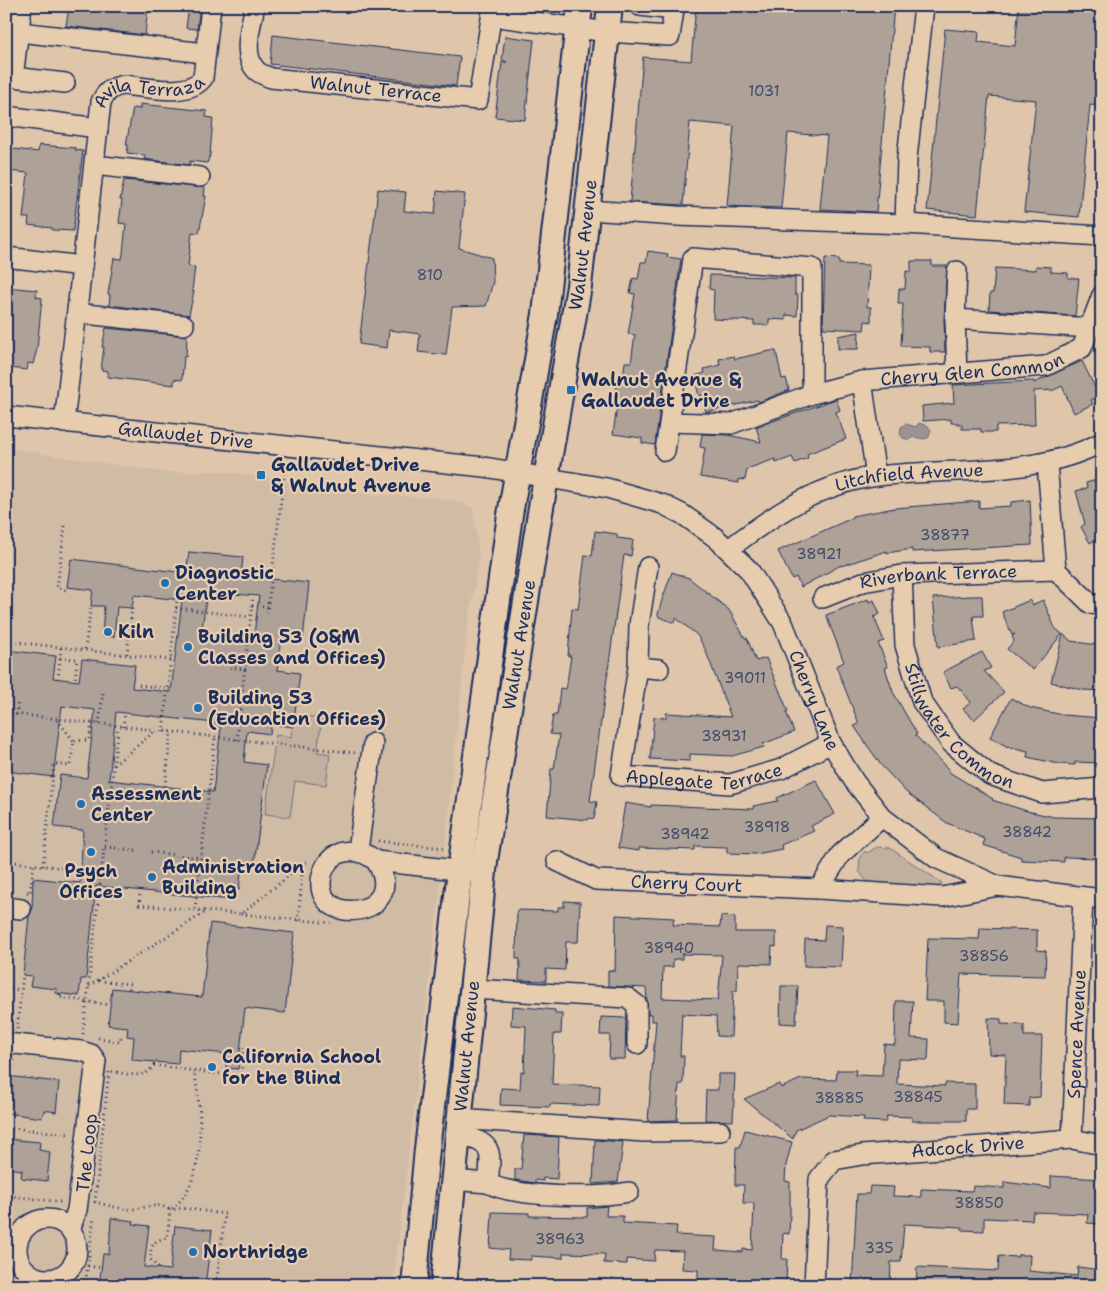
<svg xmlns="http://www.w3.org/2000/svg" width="1108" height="1292" viewBox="0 0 1108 1292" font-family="'Shantell Sans',sans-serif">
	<rect width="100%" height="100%" fill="#dfc6ab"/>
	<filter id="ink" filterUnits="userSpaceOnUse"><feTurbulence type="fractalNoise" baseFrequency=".02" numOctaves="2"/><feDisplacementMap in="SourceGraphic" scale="10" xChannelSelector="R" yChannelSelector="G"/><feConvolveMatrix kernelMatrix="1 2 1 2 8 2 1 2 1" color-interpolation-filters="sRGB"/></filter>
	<g filter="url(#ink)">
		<polygon fill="#d0bba5" points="6,448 163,472 222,471 368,494 437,498 461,502 473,508 479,557 467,632 445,846 393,1286 6,1286"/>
		<g fill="#c2b09f" stroke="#6e707e">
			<polygon points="294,715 322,718 317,752 330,754 326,785 295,781 290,817 265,814 276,735 291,737"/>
			<polygon points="877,847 890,848 942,883 939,889 868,883 859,871 860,857 865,851 867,853"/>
		</g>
		<polygon fill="#9c9391" stroke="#686b7d" points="919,423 928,426 931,430 929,437 925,439 913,437 909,440 903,438 900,434 901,427 906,424 916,427"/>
		<g fill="#aea197" stroke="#1b2f5e" fill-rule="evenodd">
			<polygon points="69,6 148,6 145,35 66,26"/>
			<polygon points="189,6 200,6 197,29 186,28"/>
			<polygon points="696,6 894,6 876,212 820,209 827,136 788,133 781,208 727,206 734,126 690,122 683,205 630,202 643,57 691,61"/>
			<polygon points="1019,6 1102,6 1102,106 1090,105 1079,217 1024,212 1036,100 989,96 977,215 927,210 945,29 979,32 978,42 1015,46"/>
			<polygon points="273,35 460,57 456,86 270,64"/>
			<polygon points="505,36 534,40 525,120 495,117 502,62 507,62 502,60"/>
			<polygon points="140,104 207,111 206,117 213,118 210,155 207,163 190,161 190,165 144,159 145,155 127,153 128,145 126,145 133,108 140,109"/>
			<polygon points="39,145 76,148 75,150 83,151 73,231 52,230 52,228 28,225 29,218 23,218 28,173 6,171 6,148 38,152"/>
			<polygon points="124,180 205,188 204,196 206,196 199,233 192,232 188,266 195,267 192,291 194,291 189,315 109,305 110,295 108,294 114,258 122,259 123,253 126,224 119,223 122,200 120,200"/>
			<polygon points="378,189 406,192 404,211 435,214 437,191 465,194 459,248 492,258 493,282 486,306 452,307 446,355 418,352 420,334 389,330 387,348 359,344"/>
			<polygon points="648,251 668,254 667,257 681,259 655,445 642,443 642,438 613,434 619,393 616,392 617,378 623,379 625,362 631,362 635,335 628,334 635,294 630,293 633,278 638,279 641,262 646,262"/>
			<polygon points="825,258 839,259 839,264 869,265 867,307 871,307 871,322 865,321 864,330 823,328"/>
			<polygon points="911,261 932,261 932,266 947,266 944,319 945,352 930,352 930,347 901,346 903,304 898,304 899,289 905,289 906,271 911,272"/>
			<polygon points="1036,266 1051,267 1051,272 1068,273 1068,278 1079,278 1075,316 989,310 990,293 993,293 995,268 1036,270"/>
			<polygon points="710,275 795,278 795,295 798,295 797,316 786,315 786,320 769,319 769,325 754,325 754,321 713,319 714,290 709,289"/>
			<polygon points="6,287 37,290 36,297 42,298 37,349 33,364 28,363 27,370 9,368 10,362 6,362"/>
			<polygon points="106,328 187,336 186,357 184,356 182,380 174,379 174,385 108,377 108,371 101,370 104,347 102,347"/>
			<polygon points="859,332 858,349 838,349 838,336"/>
			<polygon points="770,351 776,351 782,379 786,378 789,390 759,402 758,400 706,412 702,395 699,396 694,376 705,373 704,369 720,365 719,359 734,356 735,359"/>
			<polygon points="1082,361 1099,396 1091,400 1093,404 1074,413 1062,386 1054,390 1034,391 1035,425 996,426 996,432 981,432 981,429 962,429 962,425 959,425 959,423 951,423 951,419 923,421 922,406 954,403 953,385 1034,381 1034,383"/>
			<polygon points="836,399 840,410 836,412 846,439 807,454 808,458 795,463 792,457 776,463 775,459 747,469 745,480 739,479 739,483 700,477 705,448 700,447 702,434 728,435 761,442 756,427"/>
			<polygon points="1100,479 1102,486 1102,536 1090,543 1081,527 1085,524 1076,491 1087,488 1086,483"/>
			<polygon points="1030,500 1032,545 912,552 912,549 887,553 887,551 841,566 841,565 801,587 796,577 792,579 778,551 852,518 852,516 895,508 979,501 979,508 1011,506 1011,502"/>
			<polygon points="595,531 617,534 617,538 633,540 631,556 624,555 590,801 597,802 594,819 589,818 588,820 547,816 551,769 554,769 559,735 550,734 553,715 557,715 560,688 566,689 571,656 568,656 572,608 578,609 585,555 592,556"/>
			<path d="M189,552L243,557L241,576L309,583L303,639L281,637L277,670L300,673L293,727L271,724L270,734L247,731L244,762L267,765L254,866L242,864L239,890L233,889L231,900L96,886L86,979H81L79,996L56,993L57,989L30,986L32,976L23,975L29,916L32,910L33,878L80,883L83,830L54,827L60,775L87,778L95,710L62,706L53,777L6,771V650L56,656L53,678L79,681L82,659L135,665L132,688L171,692L182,600L134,595L132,608L117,607L114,637L102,636L104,606H91L93,590L67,587L71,559L186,573ZM207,592L259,596L253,642L201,636ZM116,712L214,723V726L221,727L213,792L109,780Z"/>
			<polygon points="672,572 689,578 729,610 745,638 747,638 756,661 766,658 788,711 786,712 794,732 763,744 764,747 732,756 690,754 690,761 650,759 654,717 666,718 666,713 731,717 705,649 697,635 676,618 675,623 659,617 658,614 663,597"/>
			<polygon points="972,596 982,596 983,616 973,616 976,641 938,647 933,598"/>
			<polygon points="868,599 869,602 874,600 880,614 874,617 884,641 878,643 888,667 885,668 893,692 917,734 915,735 950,771 949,772 993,799 992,800 1027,811 1054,817 1102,818 1102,858 1064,857 1064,862 1021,860 1021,857 983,845 985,839 947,823 906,792 881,765 854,726 859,724 836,666 844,662 826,615"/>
			<polygon points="1030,600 1032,605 1043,600 1055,628 1062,634 1033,670 1007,649 1014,641 1012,636 1015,634 1012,635 1002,612"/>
			<polygon points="1063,634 1071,641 1102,646 1102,691 1083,690 1051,682"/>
			<polygon points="982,652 991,668 984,671 1004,692 974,720 963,709 971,702 957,686 951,688 943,672"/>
			<polygon points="1011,698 1030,708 1063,715 1102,718 1101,763 1075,762 1075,765 1059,764 1027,757 1028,751 1006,746 990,737"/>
			<polygon points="816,780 835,814 811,826 814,831 781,845 782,849 756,854 727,853 727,847 695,846 695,850 639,848 639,851 618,848 625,803 651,807 651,805 754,809 753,806 778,801 777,798"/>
			<polygon points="564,901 580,902 578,942 566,942 565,970 546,969 546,981 519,980 520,959 516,959 517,910 558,911 558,907 564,907"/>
			<path d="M616,915L674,918L673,925L720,927L721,916L735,917V932H776V947L772,946L771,964L738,963L737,991H733L731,1037L717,1036L716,1016L682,1014L680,1056H684L683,1084H679L677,1120L648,1121L656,1021H652V1014H648L646,988L608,986V970L615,971ZM682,954L722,955L718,1000L662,998L663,967H673V959H682Z"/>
			<polygon points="210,923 294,933 285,1013 245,1008 238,1069 226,1068 227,1054 179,1049 178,1064 132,1060 134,1037 127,1036 128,1027 108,1025 112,988 202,997"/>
			<polygon points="825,925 843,926 841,967 804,966 805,939 824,940"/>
			<polygon points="980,928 1037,930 1037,950 1046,951 1045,976 961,974 958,1023 944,1022 944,1001 925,1001 928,938 979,939"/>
			<polygon points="781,986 798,986 796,1024 780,1023"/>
			<polygon points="896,1001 913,1001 911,1038 929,1039 928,1060 898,1059 897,1084 945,1086 945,1083 975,1084 975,1109 966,1109 966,1121 912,1121 912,1117 887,1116 886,1122 863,1121 864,1117 829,1115 796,1130 793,1139 744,1099 779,1084 781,1088 801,1079 836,1080 837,1070 856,1070 855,1075 882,1076 884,1044 895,1045"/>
			<polygon points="512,1006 555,1010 555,1014 562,1014 561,1034 554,1034 552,1084 600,1086 599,1106 550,1104 550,1107 500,1105 501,1088 520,1089 521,1072 524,1072 526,1026 511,1025"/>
			<polygon points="601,1017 626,1018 625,1059 609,1059 610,1035 600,1035"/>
			<polygon points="988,1018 1001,1019 1001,1024 1024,1025 1024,1036 1042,1036 1040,1097 1029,1098 1029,1106 1004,1105 1006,1055 989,1054"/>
			<polygon points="718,1074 735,1074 733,1121 705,1120 706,1090 718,1090"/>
			<polygon points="6,1076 59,1082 56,1112 44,1110 42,1118 6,1113"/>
			<polygon points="745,1130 792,1142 786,1165 785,1181 790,1182 790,1213 789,1234 783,1233 782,1259 787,1259 786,1283 698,1280 698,1270 682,1269 683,1251 655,1250 654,1261 627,1259 627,1264 604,1263 605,1254 563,1253 563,1258 531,1256 531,1260 508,1259 509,1250 490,1248 492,1212 529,1213 529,1216 587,1217 587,1208 607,1206 606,1216 623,1216 623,1223 677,1226 676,1235 716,1237 715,1250 743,1252 743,1249 752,1250 754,1203 743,1203 744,1185 735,1185 736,1147 740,1147"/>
			<polygon points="524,1135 559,1137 557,1179 543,1178 543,1181 535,1180 535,1183 515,1180 515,1169 521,1169"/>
			<polygon points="6,1139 40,1142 39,1150 50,1152 47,1181 21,1178 22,1170 6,1168"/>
			<polygon points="595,1140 623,1142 618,1182 593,1184"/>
			<polygon points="1051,1176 1102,1179 1102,1224 1087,1223 1088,1214 1033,1212 1032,1220 984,1218 984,1231 962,1230 962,1227 904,1224 901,1262 891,1262 890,1286 852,1286 857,1194 869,1194 870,1186 894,1187 893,1196 921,1197 921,1189 972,1191 973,1186 1004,1188 1004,1182 1051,1188"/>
			<polygon points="111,1218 134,1221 133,1224 149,1226 144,1267 170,1270 175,1226 212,1230 205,1286 99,1286 103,1254 109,1254"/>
			<polygon points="1018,1255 1030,1255 1029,1271 1077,1276 1078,1267 1102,1270 1102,1286 916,1286 917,1267 998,1271 999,1256 1018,1257"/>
		</g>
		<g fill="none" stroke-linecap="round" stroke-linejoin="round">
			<defs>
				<g id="minor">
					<path id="s1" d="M255,6C251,25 241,56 257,71C260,74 267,76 271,78L478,100L493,6"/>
					<polyline points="492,16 607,32 670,36 674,10 640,6"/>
					<polyline points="19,32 205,53"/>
					<polyline points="6,77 13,77 22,6"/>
					<polyline points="13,77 65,83"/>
					<polyline points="6,116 98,128"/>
					<polyline points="94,165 200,177"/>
					<polyline points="588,210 677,216 905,224 907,158 924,6"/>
					<polyline points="905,224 1102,236"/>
					<polyline points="6,257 82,266"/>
					<polyline points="77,313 184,325"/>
					<polyline points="955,319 1091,328"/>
					<polyline points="957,373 955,319 957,271"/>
					<polyline points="862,381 876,476"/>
					<path id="s2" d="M6,416L484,467L607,488L662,504L682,514L716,538L749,570L783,623L831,743L854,781L882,817L936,858L998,886L1102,899"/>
					<path id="s3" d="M670,422L731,424L812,394L862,381L1046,366L1082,348L1102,295"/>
					<path id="s4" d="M64,423L101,102C106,91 112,87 124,85C147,87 188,98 203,78L211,6"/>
					<polyline points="665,451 693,258 812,268 812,394"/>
					<polyline points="1047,464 1056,570 1091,604 1102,605"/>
					<path id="s5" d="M729,549C774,514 821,483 878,476C952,467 1035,478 1102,442"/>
					<path id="s6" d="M648,567L639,625L638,667L621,776L730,784L781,769L831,743"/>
					<path id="s7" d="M902,575L905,645L922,702L951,743L990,775L1042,793L1102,788"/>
					<path id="s8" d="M823,598L863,582L902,575L1056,570"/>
					<polyline points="638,667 659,669"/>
					<polyline points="358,850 373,743"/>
					<path d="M376,861C412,919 309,929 322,875C329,848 357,845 376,861L474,872"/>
					<path id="s9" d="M557,861L596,880L819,889L942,897L998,886"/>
					<polyline points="819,889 840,855 882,817"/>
					<polyline points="6,907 21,909"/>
					<polyline points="472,989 628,998 637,1005 637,1044"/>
					<polyline points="6,1043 81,1051 91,1054 96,1061 77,1210 70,1230"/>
					<polyline points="458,1119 644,1132 720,1131"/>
					<path id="s10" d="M1072,1139L1083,898"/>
					<path d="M452,1180L488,1183C492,1148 493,1143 457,1134"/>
					<path d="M488,1183C514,1198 600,1198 629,1192"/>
					<circle cx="47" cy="1249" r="30"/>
					<path id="s11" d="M814,1286L819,1179L834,1160L862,1155L1072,1139L1102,1145"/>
				</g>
				<g id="major">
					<polyline points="414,1286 427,1149 460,870 510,515 545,314 580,6"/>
					<path id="s12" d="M443,1286L485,861L539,519L579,286L610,6"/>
				</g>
			</defs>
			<use href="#minor" stroke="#1b2f5e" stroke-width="22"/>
			<use href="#major" stroke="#1b2f5e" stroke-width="28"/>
			<g stroke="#1b2f5e" stroke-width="3" stroke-dasharray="1 4" stroke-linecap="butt">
				<polyline points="65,526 57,588 66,590"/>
				<polyline points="252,606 268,607"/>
				<polyline points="176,608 250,617"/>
				<polyline points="267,613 286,462"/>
				<polyline points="202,634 253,641"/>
				<polyline points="6,641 171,660"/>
				<polyline points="85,649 91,606"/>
				<polyline points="127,654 132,608"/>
				<polyline points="60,658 77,659 75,681"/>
				<polyline points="230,667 249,670"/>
				<polyline points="58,679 61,647"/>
				<polyline points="139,685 173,689"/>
				<polyline points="227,699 246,701"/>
				<polyline points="6,713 356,753"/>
				<polyline points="16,715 18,701"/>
				<polyline points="57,720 74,741"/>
				<polyline points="99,724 103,693"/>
				<polyline points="123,727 125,713"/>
				<polyline points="163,732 177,600"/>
				<polyline points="237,740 253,596"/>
				<polyline points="114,765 155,731"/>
				<polyline points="165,786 171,733"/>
				<polyline points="378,841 444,848"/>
				<polyline points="105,847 136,850"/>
				<polyline points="151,852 201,858"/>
				<polyline points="6,861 102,873"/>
				<polyline points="43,866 54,764 70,766 74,741 89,740 92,723"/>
				<polyline points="140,890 139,905 241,914 309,860"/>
				<polyline points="27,892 30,893 34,864"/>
				<polyline points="195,909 215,738"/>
				<polyline points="241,914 331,923"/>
				<polyline points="298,921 303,865"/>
				<polyline points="99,981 130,984 129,990"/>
				<polyline points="89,986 207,911"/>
				<polyline points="6,988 21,990"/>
				<polyline points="60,994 59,997 109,1005"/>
				<polyline points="17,1029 23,975"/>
				<polyline points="83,1034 118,726"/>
				<polyline points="98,1038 120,1041 122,1034"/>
				<path d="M154,1065L194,1071C202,1110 208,1184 170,1210C158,1201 145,1209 131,1209C120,1209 106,1205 95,1202L109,1071C126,1073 144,1081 154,1065Z"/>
				<polyline points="194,1071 241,1076 244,1046"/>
				<polyline points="12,1076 14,1060"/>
				<polyline points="12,1128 70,1134"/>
				<polyline points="6,1227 11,1196 61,1202"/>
				<polyline points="88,1266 103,1268"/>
				<path d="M158,1268L150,1259C151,1246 153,1240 167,1238L170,1210L183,1208L225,1214L216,1286"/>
				<polyline points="207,1280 217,1282"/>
				<polyline points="85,1286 94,1217"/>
			</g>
			<use href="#minor" stroke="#e7ccae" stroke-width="19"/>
			<use href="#major" stroke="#e7ccae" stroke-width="24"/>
		</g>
	</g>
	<g fill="#1f6fb2" stroke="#e7ccae" stroke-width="2">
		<rect x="566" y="385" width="10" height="10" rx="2.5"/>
		<rect x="256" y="470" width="10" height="10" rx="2.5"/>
		<circle cx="165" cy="583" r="5"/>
		<circle cx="108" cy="632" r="5"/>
		<circle cx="188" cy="647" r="5"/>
		<circle cx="198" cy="708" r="5"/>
		<circle cx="81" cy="804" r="5"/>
		<circle cx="91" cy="852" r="5"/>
		<circle cx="152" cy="877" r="5"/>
		<circle cx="212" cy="1067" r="5"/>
		<circle cx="193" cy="1252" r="5"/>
	</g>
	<g text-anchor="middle" stroke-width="4.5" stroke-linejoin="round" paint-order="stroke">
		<g font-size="15" fill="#404c6c">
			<text x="764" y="96">1031</text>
			<text x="430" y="280">810</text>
			<text x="945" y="540">38877</text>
			<text x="819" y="559">38921</text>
			<text x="745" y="683">39011</text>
			<text x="724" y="741">38931</text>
			<text x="767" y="832">38918</text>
			<text x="1027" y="837">38842</text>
			<text x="685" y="839">38942</text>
			<text x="669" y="953">38940</text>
			<text x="984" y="961">38856</text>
			<text x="918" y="1102">38845</text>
			<text x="839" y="1103">38885</text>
			<text x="979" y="1208">38850</text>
			<text x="560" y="1244">38963</text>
			<text x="879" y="1253">335</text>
		</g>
		<g font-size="18" fill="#1b2f5e" stroke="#e7ccae">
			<text dy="6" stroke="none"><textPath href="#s1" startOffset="189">Walnut Terrace</textPath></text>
			<text dy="6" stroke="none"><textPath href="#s4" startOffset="376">Avila Terraza</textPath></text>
			<text dy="6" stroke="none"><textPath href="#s12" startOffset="1051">Walnut Avenue</textPath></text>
			<text dy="6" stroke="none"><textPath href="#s3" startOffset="310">Cherry Glen Common</textPath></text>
			<text dy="6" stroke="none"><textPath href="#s2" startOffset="181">Gallaudet Drive</textPath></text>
			<text dy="6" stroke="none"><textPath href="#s5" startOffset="199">Litchfield Avenue</textPath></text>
			<text dy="6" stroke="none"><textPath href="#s8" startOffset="119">Riverbank Terrace</textPath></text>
			<text dy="6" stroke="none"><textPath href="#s12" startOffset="646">Walnut Avenue</textPath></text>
			<text dy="6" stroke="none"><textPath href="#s2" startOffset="919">Cherry Lane</textPath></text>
			<text dy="6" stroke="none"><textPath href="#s7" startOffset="172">Stillwater Common</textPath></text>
			<text dy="6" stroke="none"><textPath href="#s6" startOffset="295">Applegate Terrace</textPath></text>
			<text dy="6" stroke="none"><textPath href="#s9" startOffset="134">Cherry Court</textPath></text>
			<text dy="6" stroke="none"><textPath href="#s10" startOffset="105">Spence Avenue</textPath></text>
			<text dy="6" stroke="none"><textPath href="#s12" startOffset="241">Walnut Avenue</textPath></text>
			<text dy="6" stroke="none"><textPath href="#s11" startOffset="266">Adcock Drive</textPath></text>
			<text transform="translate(87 1153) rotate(-84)" y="6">The Loop</text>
		</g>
		<g font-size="18" font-weight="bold" fill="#1b2f5e" stroke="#e7ccae" text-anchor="start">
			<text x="581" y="386">Walnut Avenue &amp;<tspan x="581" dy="21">Gallaudet Drive</tspan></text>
			<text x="271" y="471">Gallaudet Drive<tspan x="271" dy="21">&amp; Walnut Avenue</tspan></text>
			<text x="175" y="579">Diagnostic<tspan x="175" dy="21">Center</tspan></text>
			<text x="118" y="638">Kiln</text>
			<text x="198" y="643">Building 53 (O&amp;M<tspan x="198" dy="21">Classes and Offices)</tspan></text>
			<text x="208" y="704">Building 53<tspan x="208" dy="21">(Education Offices)</tspan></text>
			<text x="91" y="800">Assessment<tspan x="91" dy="21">Center</tspan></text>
			<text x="162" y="873">Administration<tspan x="162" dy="21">Building</tspan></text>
			<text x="91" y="877" text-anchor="middle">Psych<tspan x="91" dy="21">Offices</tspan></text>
			<text x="222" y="1063">California School<tspan x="222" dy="21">for the Blind</tspan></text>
			<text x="203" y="1258">Northridge</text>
		</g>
	</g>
	<rect width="1108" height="1292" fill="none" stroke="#e7ccae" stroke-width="25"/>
	<rect x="12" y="12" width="1083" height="1267" fill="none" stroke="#1b2f5e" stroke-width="2" filter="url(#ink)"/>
</svg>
